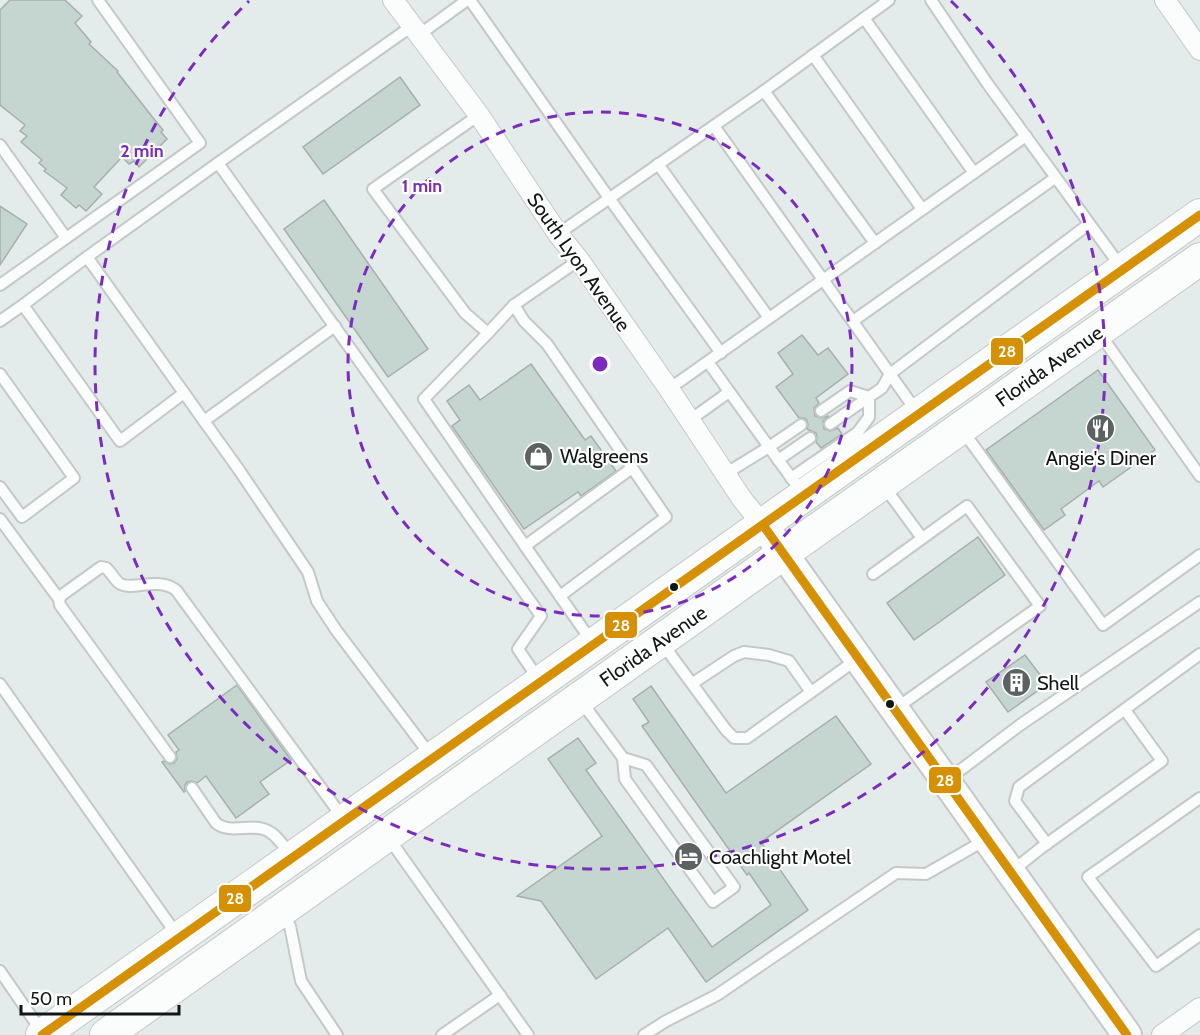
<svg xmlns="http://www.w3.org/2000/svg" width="1200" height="1035" viewBox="0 0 1200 1035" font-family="Cabin,sans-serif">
	<rect width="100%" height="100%" fill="#e4eceb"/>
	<g fill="#c5d5d0" stroke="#a8aeac" stroke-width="1.5">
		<polygon points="10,0 65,0 82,16 75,23 91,42 89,44 118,71 117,72 154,119 163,130 161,132 167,139 139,167 134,161 129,164 122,157 94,187 102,194 86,211 79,205 76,208 61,195 67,188 44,171 46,169 39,163 42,160 21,142 27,136 20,131 25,125 0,105 0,10"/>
		<polygon points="400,77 420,105 323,174 303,147"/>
		<polygon points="324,200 428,349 388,377 284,229"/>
		<polygon points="0,206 27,224 0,265"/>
		<polygon points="802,335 818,355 828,348 848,374 816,398 819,403 814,408 815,416 821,418 829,416 823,421 824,429 830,431 838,428 842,434 821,448 816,442 817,437 816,433 807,429 808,425 807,420 804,418 799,418 776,387 793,374 778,353"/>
		<polygon points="531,364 585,440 591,436 616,471 581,496 578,492 524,529 452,426 460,420 447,401 469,385 480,400"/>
		<polygon points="1098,370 1155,450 1103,487 1099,481 1061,509 1065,515 1044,530 986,450"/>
		<polygon points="978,537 1005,575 914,640 887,603"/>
		<polygon points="1025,655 1047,684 1008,712 986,682"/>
		<polygon points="237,685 291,760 260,782 269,794 236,818 206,776 197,783 192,781 187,782 185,785 185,791 184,792 162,762 164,761 170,764 174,763 177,759 176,752 179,750 168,735"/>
		<polygon points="651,686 726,793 836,716 871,764 761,842 808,910 706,982 668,928 596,979 541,901 517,896 602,836 548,759 578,738 596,763 586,770 712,947 771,905 749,873 747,875 642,726 649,722 633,699"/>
	</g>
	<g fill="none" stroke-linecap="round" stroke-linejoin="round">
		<defs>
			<g id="lane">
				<polyline points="470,0 609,198 721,353"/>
				<polyline points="931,0 987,83 1121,267"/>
				<polyline points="864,18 974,173"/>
				<polyline points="412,26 218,163 541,616 518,649 539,680"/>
				<polyline points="419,35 467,0"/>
				<polyline points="813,55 922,209"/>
				<polyline points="764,91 875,243"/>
				<polyline points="479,115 373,189 465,313 488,333 514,305 579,260"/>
				<polyline points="714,126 917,412"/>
				<polyline points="0,145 66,238"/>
				<polyline points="658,164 769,318"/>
				<polyline points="558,234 764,91 889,0"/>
				<polyline points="87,257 239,470 308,572 317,601 336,630 431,756"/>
				<polyline points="0,285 200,143 98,0"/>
				<polyline points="514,305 524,321 547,344 666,517 560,596"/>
				<polyline points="0,321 23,305"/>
				<polyline points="853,321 1055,178"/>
				<polyline points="488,333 424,399 525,546 592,642"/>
				<polyline points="1100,334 1200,476"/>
				<polyline points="708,362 769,447 725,474"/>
				<polyline points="0,374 74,478 22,517 0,487"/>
				<polyline points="669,389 1026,136"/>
				<polyline points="184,393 120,441 23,305 87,257 218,163"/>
				<polyline points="690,420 729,392"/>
				<polyline points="204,421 335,326"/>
				<polyline points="830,424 882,388 890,374 1089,224"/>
				<polyline points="963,431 1103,625 1200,555"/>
				<polyline points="778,460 810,438"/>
				<polyline points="791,478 858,432 869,417 869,397 850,391 821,411"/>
				<polyline points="795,483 769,447 801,425"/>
				<polyline points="883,485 922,538"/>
				<polyline points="0,519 59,599"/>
				<polyline points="525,546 632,468"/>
				<polyline points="873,574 967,506 1040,606 895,709"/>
				<polyline points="662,643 726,730 734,738 747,738 856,660"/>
				<polyline points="693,683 734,656 744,652 769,655 789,661 811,692"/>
				<polyline points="0,684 177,935"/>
				<polyline points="581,701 623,758 625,779 713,902 734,887 646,765 623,758"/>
				<path d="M170,757L60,605L59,599L62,595L101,567L106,568C111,572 114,579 119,583C131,592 156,576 176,590L343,818"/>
				<polyline points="946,781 1020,725 1200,602"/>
				<path d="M192,788L216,823C230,835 253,822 268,831C278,836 285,848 291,856"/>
				<polyline points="1200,798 1088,877 1156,966 1200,935"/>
				<polyline points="388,837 528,1035"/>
				<polyline points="1047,844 1015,801 1019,787 1200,654"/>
				<polyline points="1012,871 1041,848 1162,761 1125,710"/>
				<polyline points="281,915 290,926 301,981 337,1035"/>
				<polyline points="0,971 42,1032"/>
				<polyline points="442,1035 500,995"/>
				<polyline points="644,1035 666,1021 717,995 896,873 926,874 987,839"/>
			</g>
			<g id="street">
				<polyline points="393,0 479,115 558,234 579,260 669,389 742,499 763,525"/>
				<polyline points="1165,0 1200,50"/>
				<polyline points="1162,1035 1200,1008"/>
			</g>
			<polyline id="secondary" points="763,525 1127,1035"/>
			<g id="primary">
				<polyline points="42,1035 1200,215"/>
				<polyline points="106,1035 784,553 1200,259"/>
			</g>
		</defs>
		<use href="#lane" stroke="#c3c8c8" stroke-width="14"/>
		<use href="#street" stroke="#c3c8c8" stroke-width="22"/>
		<use href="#secondary" stroke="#c3c8c8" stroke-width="32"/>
		<use href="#primary" stroke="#c3c8c8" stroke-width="34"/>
		<use href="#lane" stroke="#fbfcfc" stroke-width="10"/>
		<use href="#street" stroke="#fbfcfc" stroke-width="20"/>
		<use href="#secondary" stroke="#fbfcfc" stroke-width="28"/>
		<use href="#primary" stroke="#fbfcfc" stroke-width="32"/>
		<defs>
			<g id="bus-1">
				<polyline points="763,525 1127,1035"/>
				<polyline points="42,1035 1200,215"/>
			</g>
		</defs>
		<use href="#bus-1" stroke="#fff" stroke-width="14"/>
		<use href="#bus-1" stroke="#d59103" stroke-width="9"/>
	</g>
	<g fill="none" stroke="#7b2cbf" stroke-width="3" stroke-dasharray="10 8">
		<circle cx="600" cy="364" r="252"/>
		<path d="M951 1A505 505 0 1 1 249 1"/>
	</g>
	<defs>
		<symbol id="restaurant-disc" viewBox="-11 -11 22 22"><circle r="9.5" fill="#5c6261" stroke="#fff"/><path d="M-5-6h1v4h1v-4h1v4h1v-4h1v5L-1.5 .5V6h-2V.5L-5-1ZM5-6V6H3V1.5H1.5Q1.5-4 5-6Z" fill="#fff"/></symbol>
		<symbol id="shop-disc" viewBox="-11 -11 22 22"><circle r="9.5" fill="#5c6261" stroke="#fff"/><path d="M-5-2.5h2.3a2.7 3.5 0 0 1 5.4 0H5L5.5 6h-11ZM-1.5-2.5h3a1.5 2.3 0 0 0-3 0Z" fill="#fff"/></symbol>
		<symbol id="building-disc" viewBox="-11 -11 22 22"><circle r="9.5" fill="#5c6261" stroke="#fff"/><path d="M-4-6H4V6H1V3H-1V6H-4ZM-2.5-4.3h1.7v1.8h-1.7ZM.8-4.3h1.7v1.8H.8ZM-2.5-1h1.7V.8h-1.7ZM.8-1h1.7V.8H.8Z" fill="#fff"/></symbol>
		<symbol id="hotel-disc" viewBox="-11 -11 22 22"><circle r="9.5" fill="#5c6261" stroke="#fff"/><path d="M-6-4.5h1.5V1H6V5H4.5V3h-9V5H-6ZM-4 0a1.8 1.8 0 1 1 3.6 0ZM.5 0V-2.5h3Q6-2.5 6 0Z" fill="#fff"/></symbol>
	</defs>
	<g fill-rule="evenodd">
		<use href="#restaurant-disc" x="1084" y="412" width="33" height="33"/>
		<use href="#shop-disc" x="522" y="440" width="33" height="33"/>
		<use href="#building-disc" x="1000" y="666" width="33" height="33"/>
		<use href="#hotel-disc" x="672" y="840" width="33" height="33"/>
	</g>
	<g fill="#121716" stroke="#fff" stroke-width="2">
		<circle cx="674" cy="587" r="5"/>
		<circle cx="890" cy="704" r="5"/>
	</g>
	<g text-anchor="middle" stroke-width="4.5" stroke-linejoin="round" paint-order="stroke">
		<g font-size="20" fill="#121716" stroke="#fff">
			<text transform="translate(579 262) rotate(55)" y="7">South Lyon Avenue</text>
			<text transform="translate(1049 366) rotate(-35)" y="7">Florida Avenue</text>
			<text transform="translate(653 646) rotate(-35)" y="7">Florida Avenue</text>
		</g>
		<g font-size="20" fill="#121716" stroke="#fff" text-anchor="start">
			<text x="560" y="463">Walgreens</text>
			<text x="1101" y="465" text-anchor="middle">Angie's Diner</text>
			<text x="1037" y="690">Shell</text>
			<text x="709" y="864">Coachlight Motel</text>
		</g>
	</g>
	<circle cx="600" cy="364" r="9" fill="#7b2cbf" stroke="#fff" stroke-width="3"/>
	<g font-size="18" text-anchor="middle" font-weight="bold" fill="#7b2cbf" stroke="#fff" stroke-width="4.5" stroke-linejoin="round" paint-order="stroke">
		<text x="142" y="157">2 min</text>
		<text x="422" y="192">1 min</text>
	</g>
	<g stroke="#fff" stroke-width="2">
		<rect x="990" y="337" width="34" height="29" rx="6" fill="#d59103"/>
		<rect x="604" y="611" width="34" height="28" rx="6" fill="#d59103"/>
		<rect x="928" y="766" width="34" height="28" rx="6" fill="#d59103"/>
		<rect x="218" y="884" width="34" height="29" rx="6" fill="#d59103"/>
	</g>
	<g font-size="16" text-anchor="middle" font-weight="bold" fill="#fff">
		<text x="1007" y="357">28</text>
		<text x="621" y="631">28</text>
		<text x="945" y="786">28</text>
		<text x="235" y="904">28</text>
	</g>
	<path d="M21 1005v9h158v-9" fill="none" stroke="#121716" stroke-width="3"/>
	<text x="30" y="1005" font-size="18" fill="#121716" stroke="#ffffff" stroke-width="4.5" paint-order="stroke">50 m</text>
</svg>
